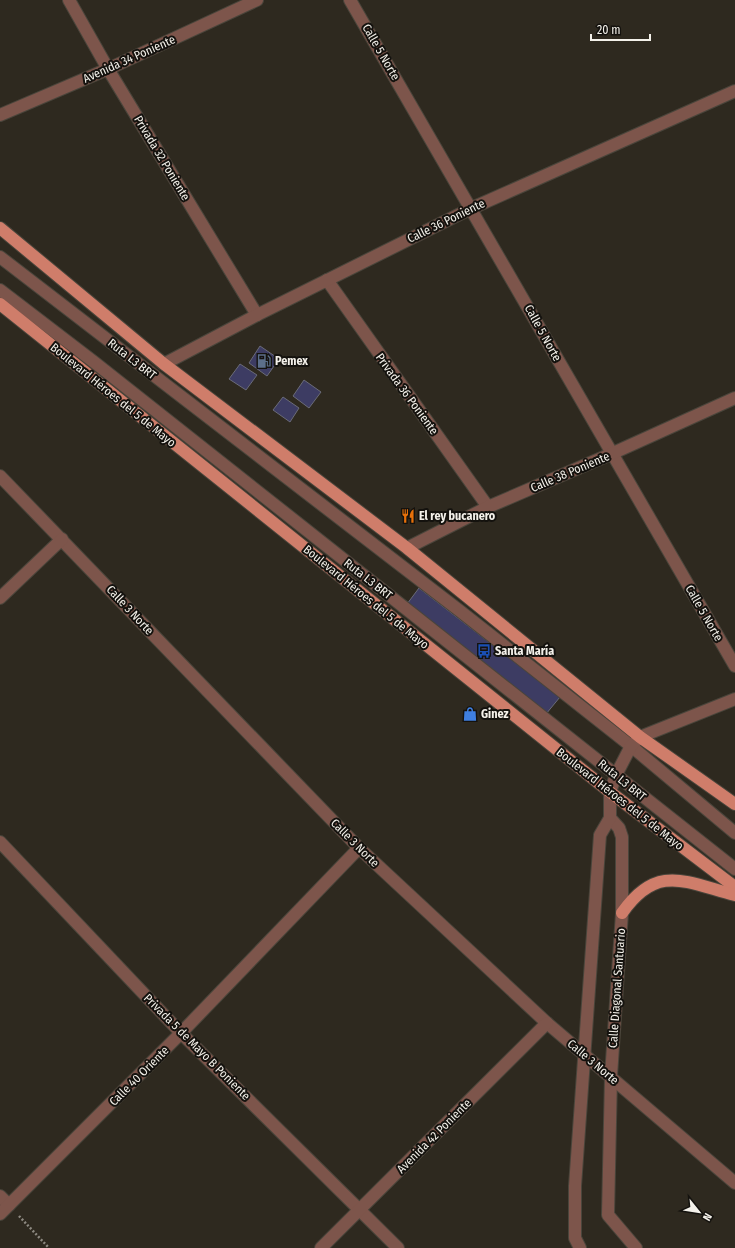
<svg xmlns="http://www.w3.org/2000/svg" width="735" height="1248" viewBox="0 0 735 1248" font-family="'Fira Sans Condensed',sans-serif">
	<rect width="100%" height="100%" fill="#2e291f"/>
	<g fill="#3d3c63" stroke="#6a6b78">
		<polygon points="260,346 279,359 267,376 249,363"/>
		<polygon points="240,364 257,375 246,390 229,379"/>
		<polygon points="304,380 321,392 309,408 293,396"/>
		<polygon points="283,397 299,408 290,422 273,410"/>
		<polygon points="419,588 560,697 546,714 407,604"/>
	</g>
	<g fill="none" stroke-linecap="round" stroke-linejoin="round">
		<defs>
			<g id="minor">
				<polyline points="69,0 108,69 257,315"/>
				<path d="M350,0C480,221 605,445 735,666"/>
				<polyline points="0,115 108,69 257,0"/>
				<polyline points="0,257 460,611 631,746 735,833"/>
				<polyline points="327,280 488,507"/>
				<polyline points="0,290 94,362 735,869"/>
				<polyline points="164,364 257,315 472,208 735,91"/>
				<polyline points="0,476 359,848 547,1023 735,1183"/>
				<polyline points="407,548 488,507 611,454 735,398"/>
				<polyline points="0,598 62,539"/>
				<polyline points="610,818 619,828 622,837 622,913 611,1076 608,1215 636,1248"/>
				<polyline points="0,842 181,1033 398,1248"/>
				<polyline points="0,1196 9,1205"/>
				<polyline points="0,1214 181,1033 359,848"/>
				<polyline points="321,1248 547,1023"/>
				<polyline points="580,1248 575,1238 575,1186 600,835 610,818 610,792 616,775 631,746 640,737 735,699"/>
			</g>
			<g id="major">
				<polyline points="0,228 164,364 407,548 640,737 735,804"/>
				<polyline points="0,304 610,792 735,887"/>
				<path d="M622,913C657,863 685,882 735,895"/>
			</g>
		</defs>
		<use href="#minor" stroke="#4a453b" stroke-width="14"/>
		<use href="#major" stroke="#4a453b" stroke-width="14"/>
		<polyline stroke="#8d8981" stroke-width="2.5" stroke-dasharray="2 2" stroke-linecap="butt" points="19,1216 49,1248"/>
		<use href="#minor" stroke="#7d554b" stroke-width="12"/>
		<use href="#major" stroke="#cf7d6a" stroke-width="12"/>
	</g>
	<defs>
		<symbol id="fuel-bare" viewBox="-9 -9 18 18"><path d="M-5.5-6h7V0h2V4h1.3V-2.5L3-4.5l.8-.8L6-3V5H2.5V1h-1V6h-7ZM-4.2-4.7v3.2H.2V-4.7Z" fill="#5c6f8a" stroke="#14120e" stroke-width="2.5" paint-order="stroke"/></symbol>
		<symbol id="restaurant-bare" viewBox="-9 -9 18 18"><path d="M-5-6h1v4h1v-4h1v4h1v-4h1v5L-1.5 .5V6h-2V.5L-5-1ZM5-6V6H3V1.5H1.5Q1.5-4 5-6Z" fill="#e8710a" stroke="#14120e" stroke-width="2.5" paint-order="stroke"/></symbol>
		<symbol id="bus-bare" viewBox="-9 -9 18 18"><path d="M-5-6H5V4H4V6H2V4H-2V6H-4V4H-5ZM-3.5-4V0h7V-4ZM-3.5 1.2v1.5H-2V1.2ZM2 1.2v1.5H3.5V1.2Z" fill="#1a4fb4" stroke="#14120e" stroke-width="2.5" paint-order="stroke"/></symbol>
		<symbol id="shop-bare" viewBox="-9 -9 18 18"><path d="M-5-2.5h2.3a2.7 3.5 0 0 1 5.4 0H5L5.5 6h-11ZM-1.5-2.5h3a1.5 2.3 0 0 0-3 0Z" fill="#3f7fe0" stroke="#14120e" stroke-width="2.5" paint-order="stroke"/></symbol>
	</defs>
	<g fill-rule="evenodd">
		<use href="#fuel-bare" x="254" y="351" width="20" height="20"/>
		<use href="#restaurant-bare" x="398" y="506" width="20" height="20"/>
		<use href="#bus-bare" x="474" y="641" width="20" height="20"/>
		<use href="#shop-bare" x="460" y="704" width="20" height="20"/>
	</g>
	<g text-anchor="middle" stroke-width="4" stroke-linejoin="round" paint-order="stroke">
		<g font-size="12" fill="#f4f1ea" stroke="#14120e">
			<text transform="translate(381 52) rotate(60)" y="4">Calle 5 Norte</text>
			<text transform="translate(129 59) rotate(-24)" y="4">Avenida 34 Poniente</text>
			<text transform="translate(162 158) rotate(59)" y="4">Privada 32 Poniente</text>
			<text transform="translate(446 221) rotate(-26)" y="4">Calle 36 Poniente</text>
			<text transform="translate(543 333) rotate(61)" y="4">Calle 5 Norte</text>
			<text transform="translate(132 359) rotate(38)" y="4">Ruta L3 BRT</text>
			<text transform="translate(407 394) rotate(54)" y="4">Privada 36 Poniente</text>
			<text transform="translate(113 395) rotate(39)" y="4">Boulevard Héroes del 5 de Mayo</text>
			<text transform="translate(570 472) rotate(-23)" y="4">Calle 38 Poniente</text>
			<text transform="translate(368 579) rotate(38)" y="4">Ruta L3 BRT</text>
			<text transform="translate(366 597) rotate(39)" y="4">Boulevard Héroes del 5 de Mayo</text>
			<text transform="translate(130 610) rotate(47)" y="4">Calle 3 Norte</text>
			<text transform="translate(704 613) rotate(60)" y="4">Calle 5 Norte</text>
			<text transform="translate(622 780) rotate(39)" y="4">Ruta L3 BRT</text>
			<text transform="translate(620 799) rotate(38)" y="4">Boulevard Héroes del 5 de Mayo</text>
			<text transform="translate(355 843) rotate(45)" y="4">Calle 3 Norte</text>
			<text transform="translate(617 988) rotate(-86)" y="4">Calle Diagonal Santuario</text>
			<text transform="translate(197 1047) rotate(45)" y="4">Privada 5 de Mayo B Poniente</text>
			<text transform="translate(593 1062) rotate(40)" y="4">Calle 3 Norte</text>
			<text transform="translate(139 1076) rotate(-45)" y="4">Calle 40 Oriente</text>
			<text transform="translate(434 1136) rotate(-45)" y="4">Avenida 42 Poniente</text>
		</g>
		<g font-size="12" font-weight="bold" fill="#f4f1ea" stroke="#14120e" text-anchor="start">
			<text x="275" y="365">Pemex</text>
			<text x="419" y="520">El rey bucanero</text>
			<text x="495" y="655">Santa María</text>
			<text x="481" y="718">Ginez</text>
		</g>
	</g>
	<g transform="translate(699 1212) rotate(120)" stroke="#14120e" stroke-width="3" paint-order="stroke">
	<path d="M0-3L7 15L0 10L-7 15Z" fill="#f4f1ea"/>
	<text y="-6" font-size="11" font-weight="bold" text-anchor="middle" fill="#f4f1ea">N</text>
	</g>
	<path d="M591 34v6h59v-6" fill="none" stroke="#f4f1ea" stroke-width="2"/>
	<text x="597" y="34" font-size="12" fill="#f4f1ea" stroke="#14120e" stroke-width="3" paint-order="stroke">20 m</text>
</svg>
